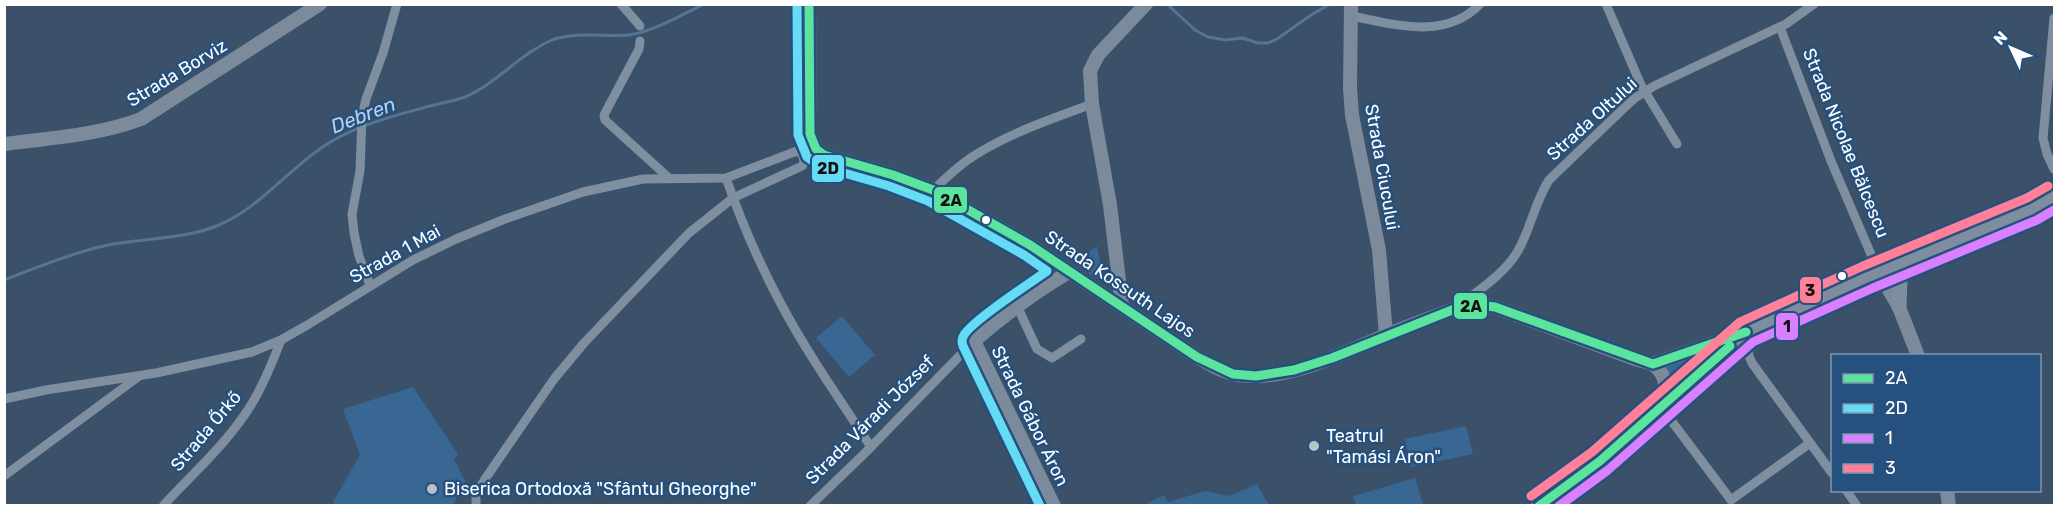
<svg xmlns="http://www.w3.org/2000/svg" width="2059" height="510" viewBox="0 0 2059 510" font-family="Rubik,sans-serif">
	<rect width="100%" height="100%" fill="#3a5169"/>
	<g fill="#396793">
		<polygon points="1097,246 1103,276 1096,278 1074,263"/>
		<polygon points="842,316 875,355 849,377 816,338"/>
		<polygon points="1726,342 1671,388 1662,365"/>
		<polygon points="413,387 458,454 454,459 466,483 453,505 335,505 333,502 360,455 343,409"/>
		<polygon points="1466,426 1473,454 1411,467 1405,439"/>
		<polygon points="1415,478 1423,504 1356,505 1353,496"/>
		<polygon points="1257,484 1269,505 1144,505 1164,495 1168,502 1205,491 1229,496"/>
	</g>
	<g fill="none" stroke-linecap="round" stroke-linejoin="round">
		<g stroke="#567494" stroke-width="3">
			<polyline points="1167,4 1195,30 1208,37 1225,40 1242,38 1258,43 1268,43 1277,39 1311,15 1330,4"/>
			<path d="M4,280C35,268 67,255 99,247C139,237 181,241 219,225C259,208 288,170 324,146C356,125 393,116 430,106C441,103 454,101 465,97C497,83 520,54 552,40C575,31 605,37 629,35C652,32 682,15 704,4"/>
		</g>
		<g stroke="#7f8fa0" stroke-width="9">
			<polyline points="621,4 640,26"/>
			<polyline points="1606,4 1641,85 1677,144"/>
			<path d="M1351,16C1394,24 1445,41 1480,4"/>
			<polyline points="2054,18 2043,138 2047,154 2054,169"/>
			<polyline points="1780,27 1831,161 1879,273"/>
			<polyline points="640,41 639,49 604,115 605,120 669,178"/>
			<path d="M726,178C741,221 759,263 781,304C807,353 840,400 871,447"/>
			<path d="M933,190C946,178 958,166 972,157C1009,133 1052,119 1092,104"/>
			<polyline points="370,285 359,256 354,233 352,214 360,171 362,117 366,99 383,53 397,4"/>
			<polyline points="1017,306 1037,349 1052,358 1081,339"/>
			<path d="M1458,306C1479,290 1506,273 1519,249C1531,227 1535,202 1549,180L1624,108L1635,98L1654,86L1786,24L1814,4"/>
			<polyline points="1746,332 1749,356 1752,363 1832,473"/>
			<polyline points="4,399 46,390 156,373 252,352 281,340 309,324 413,260 456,239 505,219 583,192 643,179 726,178 797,151 803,155"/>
			<polyline points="1661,407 1731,500 1810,443"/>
			<polyline points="4,476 138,377"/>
			<polyline points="1846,490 1857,506"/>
			<path d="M163,506C194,472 231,440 254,400C265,381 273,361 281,340"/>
			<polyline points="476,506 476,495 485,479 554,379 584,343 689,233 733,198 802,166 804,163 803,155 808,152"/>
			<polyline points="810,506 864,454 974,341"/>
		</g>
		<g stroke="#7b8b9b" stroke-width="14">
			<path d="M809,4L810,134L816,149L824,155L893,175L933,190L1030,245L1197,357C1209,364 1224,373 1238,375C1286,382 1341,354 1384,336C1408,326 1432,317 1457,308L1477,305L1495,307L1635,359L1653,364L1744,333"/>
			<polyline points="1351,4 1350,88 1352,115 1379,250 1386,335"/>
			<path d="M4,144C50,138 99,135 141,119L320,4"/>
			<polyline points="1879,273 1899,307 1918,356"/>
			<polyline points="1122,306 1110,205 1092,104 1090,71 1098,55 1146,4"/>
			<path d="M1653,364C1669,377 1666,390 1661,407"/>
			<polyline points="1947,490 1949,506"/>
			<path d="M1054,506L974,341C1004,315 1035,292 1069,272"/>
		</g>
		<g stroke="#7e8d9f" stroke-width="15">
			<polyline points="1899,307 1900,280 1910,259"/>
			<polyline points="1538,506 1600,461 1746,332 1868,277 2032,209 2054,196"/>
		</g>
		<defs>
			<g id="bus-1">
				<polyline points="809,4 810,134 816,149 824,155 893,175 933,190 1030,245 1197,357 1233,374 1256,376 1294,370 1332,358 1457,308 1477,305 1495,307 1653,364 1746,332"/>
				<polyline points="1539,506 1600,461 1730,346"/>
			</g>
			<path id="bus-2" d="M797,4L798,135L807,157L820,166L889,186L928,201L1024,255L1047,271C1033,281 967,324 963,337C961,341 962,342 963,346L1040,506"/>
			<polyline id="bus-3" points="1559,506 1608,470 1753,342 1873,288 2037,220 2054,210"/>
			<polyline id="bus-4" points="1531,496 1592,452 1740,322 1863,266 2027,198 2048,186"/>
		</defs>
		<use href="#bus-1" stroke="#26507d" stroke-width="14"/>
		<use href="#bus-2" stroke="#26507d" stroke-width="14"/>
		<use href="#bus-3" stroke="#26507d" stroke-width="14"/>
		<use href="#bus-4" stroke="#26507d" stroke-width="14"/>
		<use href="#bus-1" stroke="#5ae49d" stroke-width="9"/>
		<use href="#bus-2" stroke="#66dbf5" stroke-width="9"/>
		<use href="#bus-3" stroke="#d880ff" stroke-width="9"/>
		<use href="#bus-4" stroke="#ff8098" stroke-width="9"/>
	</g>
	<g fill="#fff" stroke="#26507d" stroke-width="2">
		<circle cx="986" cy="220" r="5"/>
		<circle cx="1842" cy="276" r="5"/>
	</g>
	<g fill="#bac2ca" stroke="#26507d" stroke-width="2">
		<circle cx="1314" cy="446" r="6"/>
		<circle cx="432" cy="489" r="6"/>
	</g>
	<g text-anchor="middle" stroke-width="5" stroke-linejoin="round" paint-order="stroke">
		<g font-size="18" fill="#fff" stroke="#26507d">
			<text transform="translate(177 73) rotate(-31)" y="6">Strada Borviz</text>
			<text transform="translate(1592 119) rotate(-42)" y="6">Strada Oltului</text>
			<text transform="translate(1846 143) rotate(68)" y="6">Strada Nicolae Bălcescu</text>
			<text transform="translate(1382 167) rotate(80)" y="6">Strada Ciucului</text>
			<text transform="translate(395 254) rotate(-29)" y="6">Strada 1 Mai</text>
			<text transform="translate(1120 284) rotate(34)" y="6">Strada Kossuth Lajos</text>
			<text transform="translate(1030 416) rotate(64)" y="6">Strada Gábor Áron</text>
			<text transform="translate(870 420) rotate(-45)" y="6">Strada Váradi József</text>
			<text transform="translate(206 431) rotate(-50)" y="6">Strada Őrkő</text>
		</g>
		<g font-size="18" fill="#fff" stroke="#26507d" text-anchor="start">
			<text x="1326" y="442">Teatrul<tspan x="1326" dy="21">"Tamási Áron"</tspan></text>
			<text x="444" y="495">Biserica Ortodoxă "Sfântul Gheorghe"</text>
		</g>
		<g font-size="20" font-style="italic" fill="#b6d2ed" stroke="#26507d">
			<text transform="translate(363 115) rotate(-21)" y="7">Debren</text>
		</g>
	</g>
	<g stroke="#26507d" stroke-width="2">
		<rect x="811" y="154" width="34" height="29" rx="6" fill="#66dbf5"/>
		<rect x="933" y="186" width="35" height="28" rx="6" fill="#5ae49d"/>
		<rect x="1799" y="276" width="23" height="28" rx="6" fill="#ff8098"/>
		<rect x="1453" y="292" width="35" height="28" rx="6" fill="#5ae49d"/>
		<rect x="1775" y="312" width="24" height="29" rx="6" fill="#d880ff"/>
	</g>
	<g font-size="16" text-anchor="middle" font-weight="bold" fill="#111">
		<text x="828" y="174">2D</text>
		<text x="951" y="206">2A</text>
		<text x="1810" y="296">3</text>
		<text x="1471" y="312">2A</text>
		<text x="1787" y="332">1</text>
	</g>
	<rect width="2059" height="510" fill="none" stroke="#ffffff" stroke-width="12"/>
	<rect x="1831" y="354" width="210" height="138" fill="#26507d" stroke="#7d96b1" stroke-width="1.5"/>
	<rect x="1843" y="374" width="30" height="9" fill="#5ae49d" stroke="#7d96b1" stroke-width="1.5"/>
	<text x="1885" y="384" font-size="18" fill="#ffffff">2A</text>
	<rect x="1843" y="404" width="30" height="9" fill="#66dbf5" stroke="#7d96b1" stroke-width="1.5"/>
	<text x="1885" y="414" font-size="18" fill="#ffffff">2D</text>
	<rect x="1843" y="434" width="30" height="9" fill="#d880ff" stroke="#7d96b1" stroke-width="1.5"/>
	<text x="1885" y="444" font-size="18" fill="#ffffff">1</text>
	<rect x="1843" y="464" width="30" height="9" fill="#ff8098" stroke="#7d96b1" stroke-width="1.5"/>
	<text x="1885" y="474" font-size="18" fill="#ffffff">3</text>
	<g transform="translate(2011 48) rotate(314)" stroke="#26507d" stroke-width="4.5" paint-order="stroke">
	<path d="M0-4.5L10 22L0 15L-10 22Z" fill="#ffffff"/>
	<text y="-9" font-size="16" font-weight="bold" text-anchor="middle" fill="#ffffff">N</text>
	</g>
</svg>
